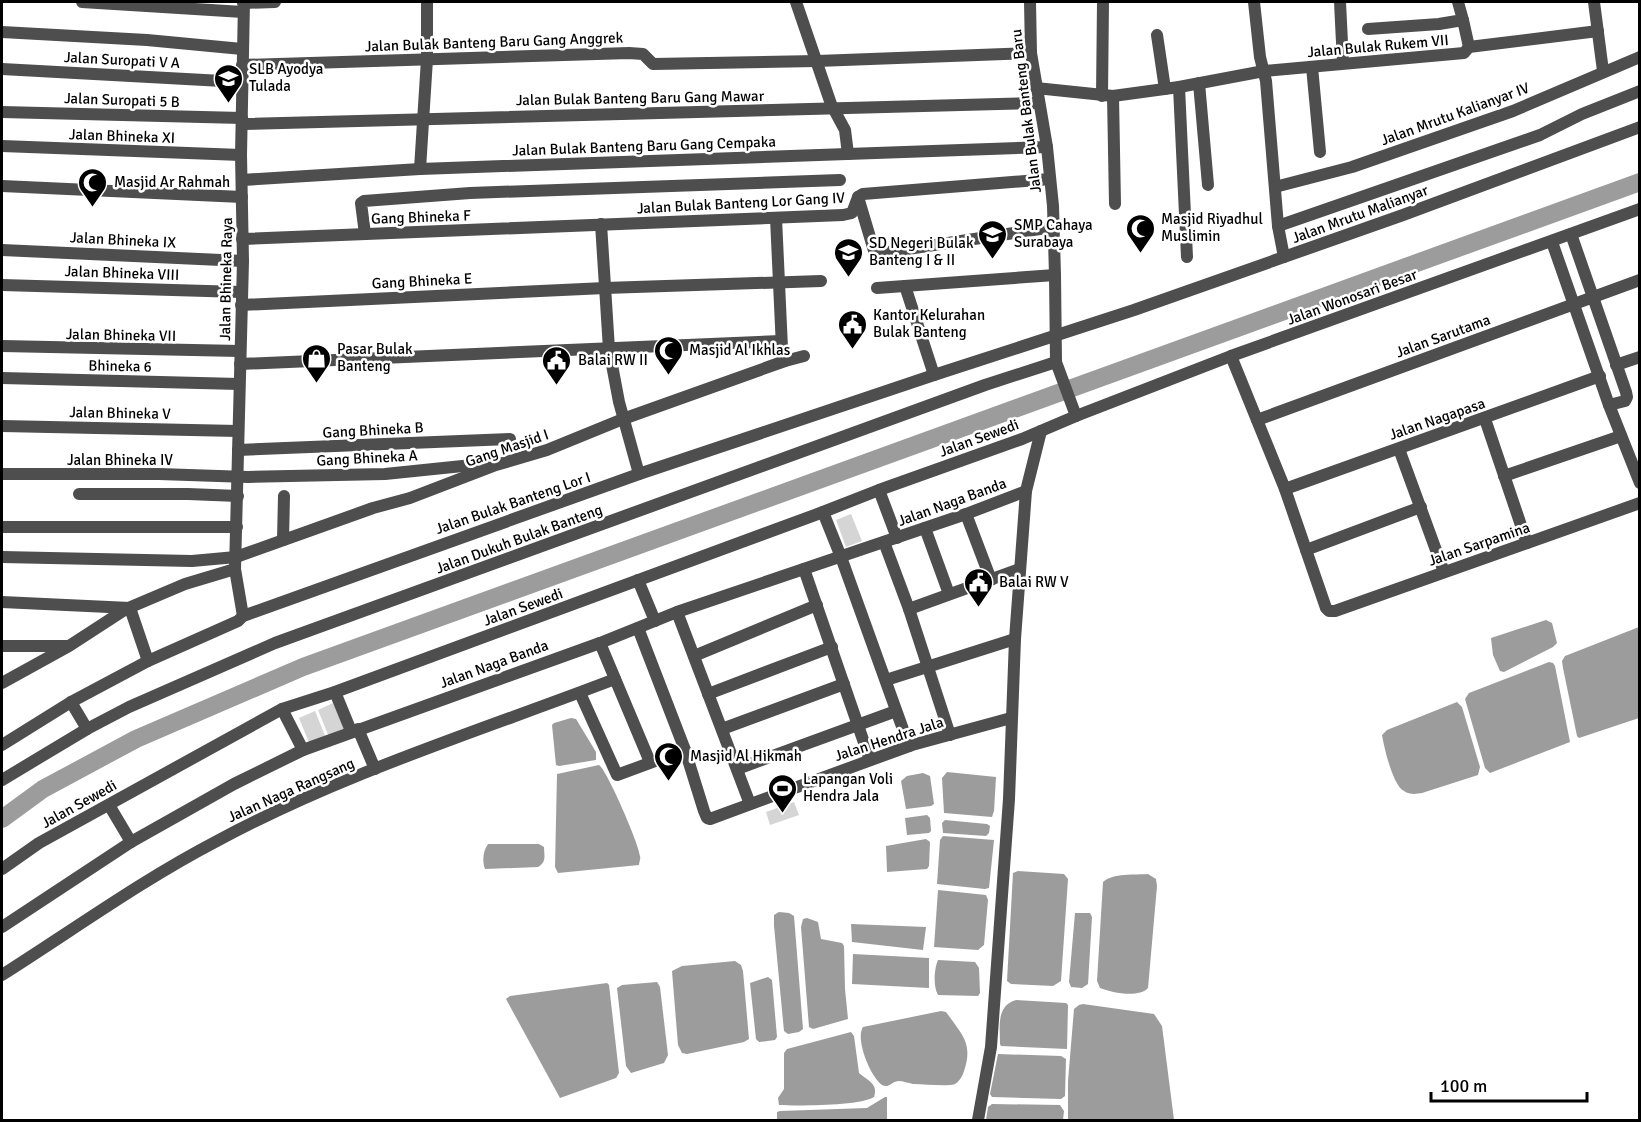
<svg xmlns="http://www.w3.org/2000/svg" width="1641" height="1122" viewBox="0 0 1641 1122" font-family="Signika,sans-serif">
	<rect width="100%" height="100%" fill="#fff"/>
	<g fill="#d5d5d5">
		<polygon points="851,514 862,541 846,547 836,520"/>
		<polygon points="333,703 345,730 329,737 318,710"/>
		<polygon points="315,711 326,738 310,745 299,718"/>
		<polygon points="794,802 799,815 770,825 766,812"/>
	</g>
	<g fill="#9c9c9c">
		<polygon points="1546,620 1552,623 1557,643 1553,647 1504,672 1500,671 1493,655 1491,638"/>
		<polygon points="1639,627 1639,718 1579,738 1577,736 1563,668 1562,661 1565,656"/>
		<polygon points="1549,662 1553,663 1555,666 1570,742 1490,773 1485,768 1465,699 1469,693"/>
		<path d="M1457,702L1462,707L1480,767L1478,775L1422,793C1416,794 1410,795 1404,791C1393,786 1384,747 1382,735L1387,730Z"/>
		<polygon points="571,718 576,719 596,752 596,760 559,766 556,765 552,725 554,723"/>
		<path d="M599,765C607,770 639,844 640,856C641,858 639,863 639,865L558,873L555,867L557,774Z"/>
		<polygon points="947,772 996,777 994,811 992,817 944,813 942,778"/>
		<polygon points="923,773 930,776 934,804 931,806 906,809 901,781 907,776"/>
		<polygon points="927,815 930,818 931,831 929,833 907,835 905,818"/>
		<polygon points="945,820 987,824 990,826 989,833 986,836 943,833 942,823"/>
		<polygon points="943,836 994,840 989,888 985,889 937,884 940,840"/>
		<polygon points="926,839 930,842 929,866 927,869 887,872 886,846"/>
		<path d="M488,844H539L544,847C544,855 547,862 538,867L485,869C482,861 483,851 488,844Z"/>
		<polygon points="1018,871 1064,874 1068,879 1061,981 1053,986 1011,984 1007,981 1013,873"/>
		<path d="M1148,874L1156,879L1157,886L1148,988C1139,998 1112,993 1100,988L1097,981L1103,882C1113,873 1135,875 1148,874Z"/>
		<polygon points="938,890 986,895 988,900 984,945 978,950 934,947"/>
		<polygon points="779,912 789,913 794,916 803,1029 799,1032 788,1034 784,1031 774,926 774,915"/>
		<polygon points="1075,913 1090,913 1092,917 1088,984 1082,988 1071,987 1069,982"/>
		<polygon points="807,918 818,922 821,939 842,943 844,946 845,989 848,1019 813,1029 809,1027 801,927 803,919"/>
		<polygon points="851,924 926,927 923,950 852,942"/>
		<polygon points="853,954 929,958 929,988 852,984"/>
		<path d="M938,960L975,962L979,968L980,993L978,996L938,995C933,986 934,969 938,960Z"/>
		<polygon points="735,961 741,965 743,971 749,1039 744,1042 687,1054 682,1053 678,1045 672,971 682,966"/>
		<polygon points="768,977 772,980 777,1037 775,1040 759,1042 756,1039 750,983"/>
		<polygon points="657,982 660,987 668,1055 664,1063 631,1073 626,1066 617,988 622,985"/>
		<polygon points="607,983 609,985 619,1073 616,1078 560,1098 506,999 510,996"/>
		<path d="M1016,1000L1066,1003L1068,1005L1067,1049L1001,1046L1000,1044C1000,1026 996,1006 1016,1000Z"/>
		<polygon points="1083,1004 1154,1014 1162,1026 1174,1120 1068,1120 1068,1081 1074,1009 1079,1005"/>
		<path d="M941,1011L946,1012C963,1036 974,1044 963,1074C960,1080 957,1085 950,1085C939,1086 924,1084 913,1084C908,1083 903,1081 899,1081C892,1081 889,1089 882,1085C870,1076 855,1039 863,1027Z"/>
		<path d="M851,1032L854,1036L859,1073C867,1080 879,1084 874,1097C860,1106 797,1106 779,1105L778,1098L784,1089V1053L787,1049Z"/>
		<polygon points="998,1054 1061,1056 1066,1059 1065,1096 1061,1099 992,1097 990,1094"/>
		<polygon points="885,1097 887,1097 887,1120 777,1120 777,1112 780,1111 867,1108"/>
		<polygon points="992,1104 1060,1105 1064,1111 1063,1120 986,1120 988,1107"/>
	</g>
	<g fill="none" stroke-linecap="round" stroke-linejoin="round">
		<polyline stroke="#9c9c9c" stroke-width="18" points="2,819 43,789 136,739 303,667 1640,182"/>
		<g stroke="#4e4e4e" stroke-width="12">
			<polyline points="82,2 243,12"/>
			<polyline points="796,2 831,104 845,130 848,154"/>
			<polyline points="1030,2 1031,53 1047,147 1053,206 1055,275 1056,362 1076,416"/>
			<polyline points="1254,2 1260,57 1266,81 1278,226 1284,257"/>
			<polyline points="1340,2 1343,63"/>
			<polyline points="1594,2 1603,71"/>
			<polyline points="243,3 275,2"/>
			<polyline points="1463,20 1469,47"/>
			<polyline points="1368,29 1439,24 1463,20 1458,2"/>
			<polyline points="2,32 147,40 242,49"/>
			<polyline points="1157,35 1165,89"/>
			<polyline points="242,65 629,53 643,54 653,64 817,61 1031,53"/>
			<polyline points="1312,67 1320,152"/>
			<polyline points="2,69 241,82"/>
			<polyline points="1199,83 1208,185"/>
			<polyline points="1179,87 1187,257"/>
			<polyline points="1036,88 1113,96 1179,87 1264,71 1464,53 1469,47 1598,31"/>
			<polyline points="1102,96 1103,2"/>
			<polyline points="1113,96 1115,204"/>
			<polyline points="2,112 242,118"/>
			<polyline points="242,124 1038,103"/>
			<polyline points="2,146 241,155"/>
			<polyline points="420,169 427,59 427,2"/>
			<polyline points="242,180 420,169 1047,147"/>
			<polyline points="2,186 242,197"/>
			<polyline points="1275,187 1352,167 1513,111 1640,57"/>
			<polyline points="858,197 875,254 1053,227"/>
			<polyline points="776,218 782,348 785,361"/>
			<polyline points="601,224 609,349 619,402 639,474"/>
			<polyline points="1278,226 1540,135 1582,114 1640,91"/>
			<polyline points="365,234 361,203 364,201 470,193 840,180"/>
			<polyline points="1571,234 1626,392 1627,397 1625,401 1609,405"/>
			<polyline points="242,239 843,215 852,213 858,197 863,194 1050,179"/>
			<polyline points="1552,242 1609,405 1640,483"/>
			<polyline points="2,250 243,261"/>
			<polyline points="2,285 241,292"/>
			<polyline points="905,286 934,375"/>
			<polyline points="877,288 1055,275"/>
			<polyline points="241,305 605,288 821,281"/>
			<polyline points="2,346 240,351"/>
			<polyline points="1231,356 1285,489 1326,608 1329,611 1335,611 1640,503"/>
			<polyline points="240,364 781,341"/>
			<polyline points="1616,365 1640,357"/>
			<polyline points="2,378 239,384"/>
			<polyline points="1485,419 1527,543"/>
			<polyline points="1257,420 1640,280"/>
			<polyline points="2,426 238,431"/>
			<polyline points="1399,449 1444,572"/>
			<polyline points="238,450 510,439"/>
			<polyline points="2,474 159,474 248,477 385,474 482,464 492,465"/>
			<polyline points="1504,476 1621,436"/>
			<polyline points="1285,489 1600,376"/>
			<polyline points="879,490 897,538"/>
			<polyline points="79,494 188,494 238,496"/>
			<polyline points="823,512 841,557 909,746"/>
			<polyline points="966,514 991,580"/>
			<polyline points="2,527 237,527"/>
			<polyline points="925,528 949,594"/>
			<polyline points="283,540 284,496"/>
			<polyline points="884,542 909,609 950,735"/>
			<polyline points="1306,550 1421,507"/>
			<polyline points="2,557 192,561 236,557 373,508 410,498 496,465 547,450 623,419 785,361 804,356"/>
			<polyline points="804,569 870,760"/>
			<polyline points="638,580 655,621"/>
			<polyline points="2,602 130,608 148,661"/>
			<polyline points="909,609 1020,569"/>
			<polyline points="677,612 750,804"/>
			<polyline points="243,616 235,569 243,261 241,155 244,2"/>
			<polyline points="638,628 685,750 704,811 707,818 710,819 912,745 1011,718"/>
			<polyline points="600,643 650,762"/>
			<polyline points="2,646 66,646"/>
			<polyline points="694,656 817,605"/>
			<polyline points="886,680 1015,639"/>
			<polyline points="2,683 69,646 126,609 185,584 235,569"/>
			<polyline points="335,692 351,731"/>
			<polyline points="580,693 617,775 685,750"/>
			<polyline points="708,694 832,647"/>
			<polyline points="71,702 87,729"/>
			<polyline points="282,709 303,750"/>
			<polyline points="358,729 375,769"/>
			<polyline points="722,729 844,684"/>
			<polyline points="2,745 71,702 148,661 238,621 243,616 639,474 934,375 1134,310 1403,215 1640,127"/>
			<polyline points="737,769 896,711"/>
			<polyline points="2,780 87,729 129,707 275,643 985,385 1056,362"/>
			<polyline points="109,805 131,842"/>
			<polyline points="2,869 39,843 282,709 335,692 823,512 879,490 1022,439 1076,416 1231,356 1640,209"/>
			<polyline points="2,927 131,842 234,784 303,750 600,643 677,612 966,514 1026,491"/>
			<path d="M2,975C73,930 142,880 217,841C343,773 482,730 615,679"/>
			<polyline points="978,1120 991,1047 1009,799 1015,639 1026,491 1041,431"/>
		</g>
	</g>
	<defs>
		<symbol id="school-pin" viewBox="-11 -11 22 30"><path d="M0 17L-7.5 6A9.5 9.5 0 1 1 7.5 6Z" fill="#000" stroke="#fff"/><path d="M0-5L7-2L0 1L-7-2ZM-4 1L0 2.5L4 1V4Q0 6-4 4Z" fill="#fff"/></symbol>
		<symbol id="mosque-pin" viewBox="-11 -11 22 30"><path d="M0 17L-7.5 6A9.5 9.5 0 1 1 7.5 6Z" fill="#000" stroke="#fff"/><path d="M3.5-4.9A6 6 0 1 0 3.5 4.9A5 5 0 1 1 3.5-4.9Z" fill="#fff"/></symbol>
		<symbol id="civic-pin" viewBox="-11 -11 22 30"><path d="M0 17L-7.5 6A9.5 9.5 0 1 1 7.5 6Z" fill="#000" stroke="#fff"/><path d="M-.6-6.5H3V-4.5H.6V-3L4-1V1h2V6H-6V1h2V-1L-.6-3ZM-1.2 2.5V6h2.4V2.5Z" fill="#fff"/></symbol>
		<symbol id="shop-pin" viewBox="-11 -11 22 30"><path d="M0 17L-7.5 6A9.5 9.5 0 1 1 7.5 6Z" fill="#000" stroke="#fff"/><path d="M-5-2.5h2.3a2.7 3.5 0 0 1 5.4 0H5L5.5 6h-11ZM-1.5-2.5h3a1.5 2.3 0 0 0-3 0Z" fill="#fff"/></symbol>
		<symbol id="stadium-pin" viewBox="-11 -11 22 30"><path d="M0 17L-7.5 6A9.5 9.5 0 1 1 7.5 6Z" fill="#000" stroke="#fff"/><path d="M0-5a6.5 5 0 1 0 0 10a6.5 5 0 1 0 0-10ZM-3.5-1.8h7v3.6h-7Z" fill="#fff"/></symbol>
	</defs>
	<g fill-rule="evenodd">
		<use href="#school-pin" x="212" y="62" width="33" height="45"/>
		<use href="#mosque-pin" x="76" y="166" width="33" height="45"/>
		<use href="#mosque-pin" x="1124" y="212" width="33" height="45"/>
		<use href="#school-pin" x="976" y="218" width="33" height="45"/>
		<use href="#school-pin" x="832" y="236" width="33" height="45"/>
		<use href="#civic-pin" x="836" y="308" width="33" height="45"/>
		<use href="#mosque-pin" x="652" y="334" width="33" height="45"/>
		<use href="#shop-pin" x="300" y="342" width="33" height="45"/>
		<use href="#civic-pin" x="540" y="344" width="33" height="45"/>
		<use href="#civic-pin" x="962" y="566" width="33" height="45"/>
		<use href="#mosque-pin" x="652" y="740" width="33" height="45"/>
		<use href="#stadium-pin" x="766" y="772" width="33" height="45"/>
	</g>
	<g text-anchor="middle" stroke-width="5" stroke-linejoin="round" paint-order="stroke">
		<g font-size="15" fill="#000" stroke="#fff">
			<text transform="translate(494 42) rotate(-2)" y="5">Jalan Bulak Banteng Baru Gang Anggrek</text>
			<text transform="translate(1378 46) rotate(-5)" y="5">Jalan Bulak Rukem VII</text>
			<text transform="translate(122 60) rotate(3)" y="5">Jalan Suropati V A</text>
			<text transform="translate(640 98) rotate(-1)" y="5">Jalan Bulak Banteng Baru Gang Mawar</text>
			<text transform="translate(122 100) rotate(2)" y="5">Jalan Suropati 5 B</text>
			<text transform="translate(1026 111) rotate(-97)" y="5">Jalan Bulak Banteng Baru</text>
			<text transform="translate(1455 114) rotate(-20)" y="5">Jalan Mrutu Kalianyar IV</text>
			<text transform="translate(122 136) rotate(2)" y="5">Jalan Bhineka XI</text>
			<text transform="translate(644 146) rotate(-2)" y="5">Jalan Bulak Banteng Baru Gang Cempaka</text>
			<text transform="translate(741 203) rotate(-3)" y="5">Jalan Bulak Banteng Lor Gang IV</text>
			<text transform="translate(1360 214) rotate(-20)" y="5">Jalan Mrutu Malianyar</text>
			<text transform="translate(421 217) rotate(-2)" y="5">Gang Bhineka F</text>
			<text transform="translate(123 240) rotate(3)" y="5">Jalan Bhineka IX</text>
			<text transform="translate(122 273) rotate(2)" y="5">Jalan Bhineka VIII</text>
			<text transform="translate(226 279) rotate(-89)" y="5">Jalan Bhineka Raya</text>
			<text transform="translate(422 281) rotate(-3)" y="5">Gang Bhineka E</text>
			<text transform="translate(1352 297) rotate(-20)" y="5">Jalan Wonosari Besar</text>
			<text transform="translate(121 335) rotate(1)" y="5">Jalan Bhineka VII</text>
			<text transform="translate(1443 336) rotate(-20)" y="5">Jalan Sarutama</text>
			<text transform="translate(120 366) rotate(1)" y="5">Bhineka 6</text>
			<text transform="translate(120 413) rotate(1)" y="5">Jalan Bhineka V</text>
			<text transform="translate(1437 419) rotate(-19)" y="5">Jalan Nagapasa</text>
			<text transform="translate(373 430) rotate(-3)" y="5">Gang Bhineka B</text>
			<text transform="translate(979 438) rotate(-20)" y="5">Jalan Sewedi</text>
			<text transform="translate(507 448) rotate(-19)" y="5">Gang Masjid I</text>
			<text transform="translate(367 458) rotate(-3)" y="5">Gang Bhineka A</text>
			<text x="120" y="465">Jalan Bhineka IV</text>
			<text transform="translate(952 502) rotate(-20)" y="5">Jalan Naga Banda</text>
			<text transform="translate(513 503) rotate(-19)" y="5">Jalan Bulak Banteng Lor I</text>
			<text transform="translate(519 539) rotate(-20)" y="5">Jalan Dukuh Bulak Banteng</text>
			<text transform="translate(1479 544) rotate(-19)" y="5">Jalan Sarpamina</text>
			<text transform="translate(523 607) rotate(-20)" y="5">Jalan Sewedi</text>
			<text transform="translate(494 664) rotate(-20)" y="5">Jalan Naga Banda</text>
			<text transform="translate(889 739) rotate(-18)" y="5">Jalan Hendra Jala</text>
			<text transform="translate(291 790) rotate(-24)" y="5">Jalan Naga Rangsang</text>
			<text transform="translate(79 804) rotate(-29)" y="5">Jalan Sewedi</text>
		</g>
		<g font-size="15" fill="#000" stroke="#fff" text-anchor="start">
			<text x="249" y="74">SLB Ayodya<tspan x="249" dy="17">Tulada</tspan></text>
			<text x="114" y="187">Masjid Ar Rahmah</text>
			<text x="1161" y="224">Masjid Riyadhul<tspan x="1161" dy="17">Muslimin</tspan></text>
			<text x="1014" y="230">SMP Cahaya<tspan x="1014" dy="17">Surabaya</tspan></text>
			<text x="869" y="248">SD Negeri Bulak<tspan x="869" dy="17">Banteng I &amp; II</tspan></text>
			<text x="873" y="320">Kantor Kelurahan<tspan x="873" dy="17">Bulak Banteng</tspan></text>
			<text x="337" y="354">Pasar Bulak<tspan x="337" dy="17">Banteng</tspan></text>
			<text x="689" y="355">Masjid Al Ikhlas</text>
			<text x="578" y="365">Balai RW II</text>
			<text x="999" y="587">Balai RW V</text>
			<text x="690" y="761">Masjid Al Hikmah</text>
			<text x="803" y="784">Lapangan Voli<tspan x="803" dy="17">Hendra Jala</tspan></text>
		</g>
	</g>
	<rect width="1641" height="1122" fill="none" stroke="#000000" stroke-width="6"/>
	<path d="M1431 1092v9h156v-9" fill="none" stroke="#000000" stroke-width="3"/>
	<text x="1440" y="1092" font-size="18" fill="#000000" stroke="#ffffff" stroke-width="4.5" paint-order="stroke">100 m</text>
</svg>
